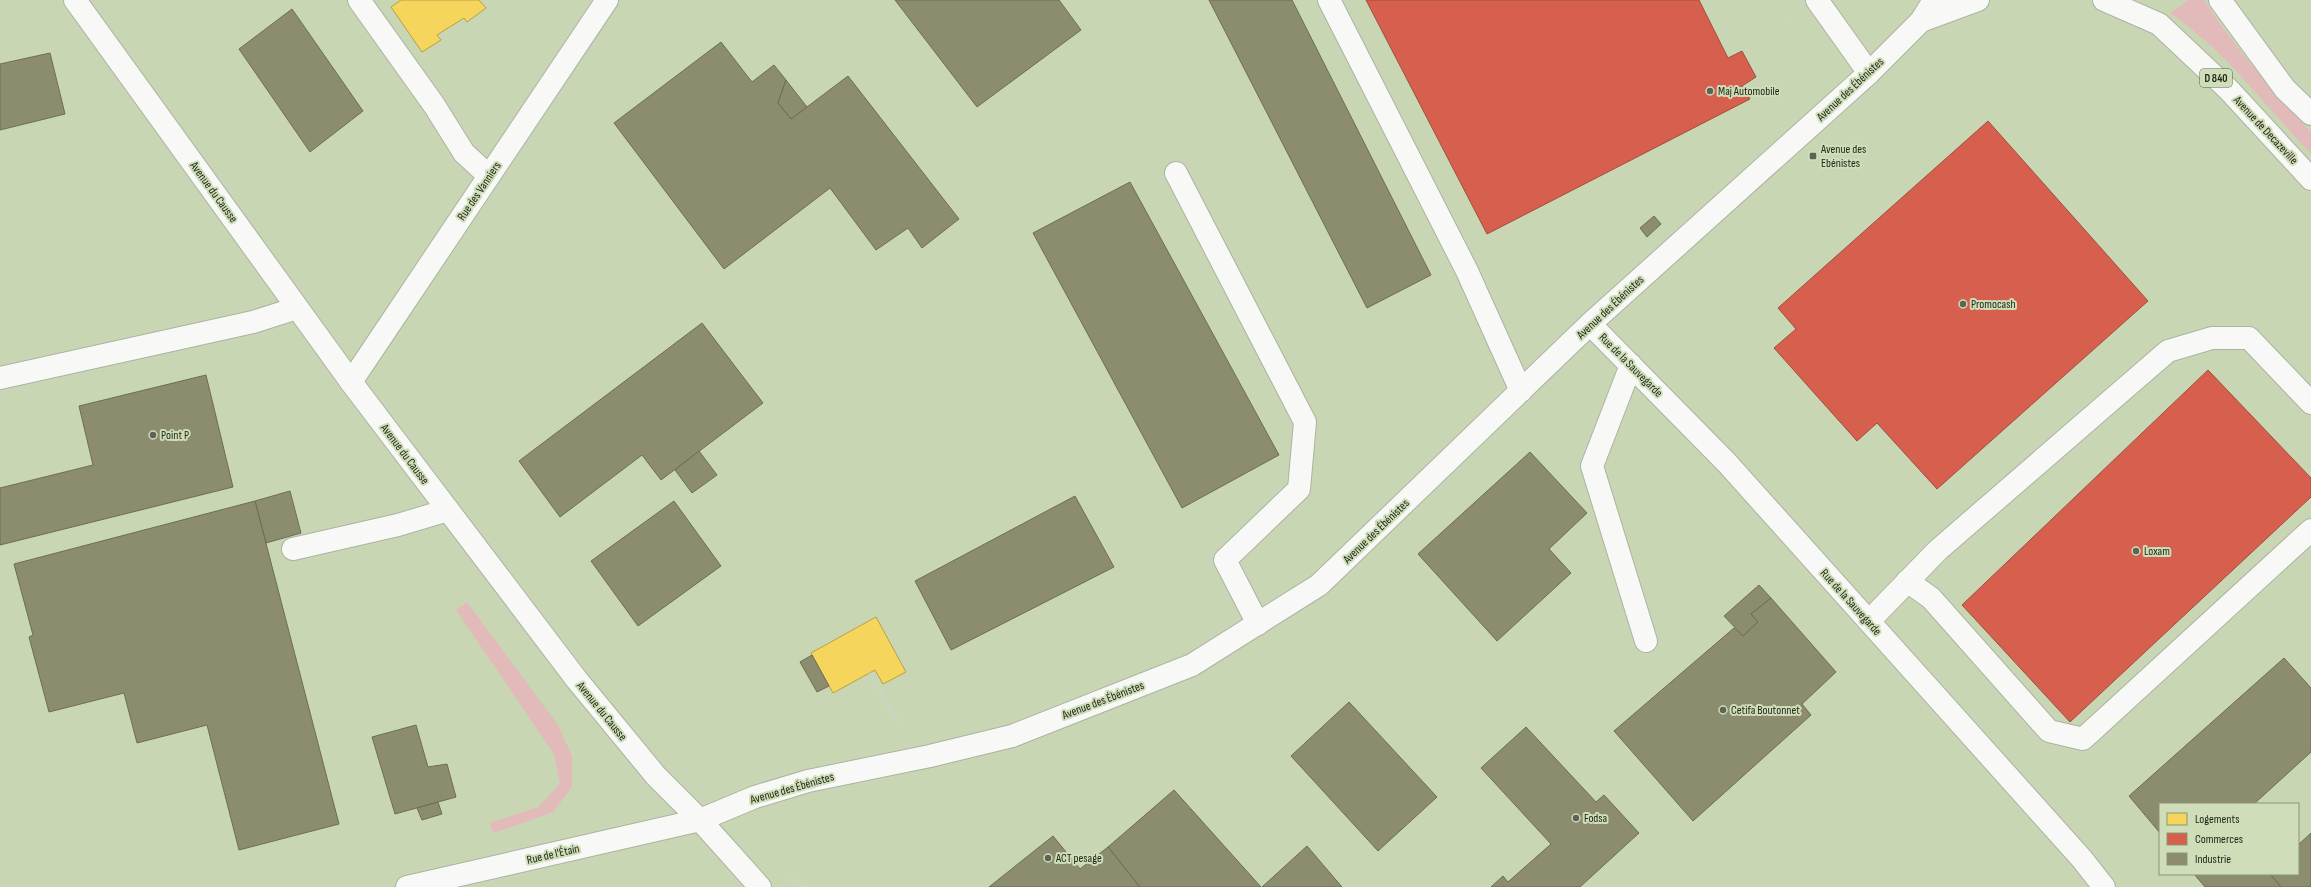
<svg xmlns="http://www.w3.org/2000/svg" width="2311" height="887" viewBox="0 0 2311 887" font-family="'Sofia Sans Condensed',sans-serif">
	<rect width="100%" height="100%" fill="#ced6c1"/>
	<path fill="#c8d6b4" fill-rule="evenodd" d="M0,0H2311V887H0ZM2160,804H2298V874H2160Z"/>
	<g fill="#e3baba">
		<path d="M2188,0H2204C2235,48 2272,90 2311,132V154C2265,106 2226,51 2170,13Z"/>
		<polygon points="467,602 558,725 572,756 572,787 553,812 494,833 489,823 538,807 560,784 554,754 456,610"/>
	</g>
	<g fill="#f6d55c" stroke="#b6a148">
		<polygon points="401,0 479,0 486,8 467,22 464,18 437,35 441,40 422,52 391,7"/>
		<polygon points="876,617 906,672 883,684 875,670 833,693 811,653"/>
	</g>
	<g fill="#d6604d" stroke="#a04f3d">
		<polygon points="1366,0 1699,0 1728,58 1742,51 1756,77 1742,86 1750,99 1487,234"/>
		<polygon points="1988,121 2148,301 1937,489 1877,423 1857,441 1774,348 1796,329 1778,308"/>
		<polygon points="2208,370 2311,478 2311,497 2070,722 1962,605"/>
	</g>
	<g fill="#8c8c6e" stroke="#6c6e54">
		<polygon points="895,0 1059,0 1081,30 977,107"/>
		<polygon points="1209,0 1292,0 1431,275 1367,308"/>
		<polygon points="292,9 363,111 310,152 239,49"/>
		<polygon points="721,42 752,82 774,65 786,80 778,103 791,119 848,76 959,219 922,248 908,228 876,250 830,188 724,269 614,123"/>
		<polygon points="50,53 65,114 0,130 0,64"/>
		<polygon points="786,80 807,107 791,119 778,103"/>
		<polygon points="1130,182 1279,455 1182,508 1033,233"/>
		<polygon points="1654,216 1661,224 1647,237 1640,228"/>
		<polygon points="702,323 763,403 661,480 642,455 560,517 519,461"/>
		<polygon points="206,375 233,487 0,545 0,488 93,465 79,406"/>
		<polygon points="699,451 717,475 692,493 675,470"/>
		<polygon points="1530,452 1587,513 1549,549 1571,573 1497,641 1418,554"/>
		<polygon points="290,491 301,533 266,543 255,501"/>
		<polygon points="1075,496 1114,567 951,650 915,581"/>
		<polygon points="255,501 339,824 239,850 207,725 137,743 124,693 49,712 29,637 33,635 14,564"/>
		<polygon points="674,501 721,566 638,626 591,561"/>
		<polygon points="1759,585 1771,598 1751,614 1758,622 1743,636 1724,616"/>
		<polygon points="1771,598 1836,672 1802,704 1811,715 1693,821 1614,731 1734,628 1743,636 1758,622 1751,614"/>
		<polygon points="812,655 829,686 817,692 800,662"/>
		<polygon points="2284,658 2311,688 2311,752 2254,804 2160,804 2160,833 2129,796"/>
		<polygon points="1349,702 1437,797 1378,851 1291,756"/>
		<polygon points="416,725 428,767 447,764 456,797 395,814 372,737"/>
		<polygon points="1526,727 1596,802 1604,795 1639,833 1580,887 1491,887 1503,876 1508,882 1551,844 1481,768"/>
		<polygon points="1174,790 1261,887 1140,887 1108,847"/>
		<polygon points="438,802 442,814 422,820 417,808"/>
		<polygon points="2311,833 2311,887 2281,887 2270,874 2298,874 2298,845"/>
		<polygon points="1053,836 1080,869 1108,847 1140,887 989,887"/>
		<polygon points="1307,846 1342,887 1262,887"/>
		<polygon points="2194,874 2270,874 2281,887 2205,887"/>
	</g>
	<g fill="none" stroke-linecap="round" stroke-linejoin="round">
		<defs>
			<g id="minor">
				<polyline points="75,0 351,382 577,680 656,776 700,820 760,887"/>
				<polyline points="359,0 434,105 464,153 489,176"/>
				<polyline points="1329,0 1467,271 1521,391"/>
				<polyline points="1817,0 1869,73"/>
				<polyline points="1921,21 1978,0"/>
				<polyline points="1176,173 1305,422 1299,489 1225,560 1258,624"/>
				<polyline points="1590,324 1727,463 2082,859 2104,887"/>
				<polyline points="1631,365 1592,466 1646,641"/>
				<polyline points="0,378 253,322 297,308"/>
				<polyline points="351,382 607,0"/>
				<polyline points="293,549 398,525 448,510"/>
				<polyline points="1907,581 1931,598 2049,731 2083,739 2311,530"/>
				<polyline points="1869,621 1938,550 2168,351 2212,338 2249,338 2311,403"/>
				<polyline points="407,887 700,820 755,797 808,781 930,756 1012,736 1192,665 1319,585 1590,324 1869,73 1921,21 1934,0"/>
			</g>
			<g id="major">
				<polyline points="2104,0 2159,24 2229,90 2311,179"/>
				<polyline points="2220,0 2285,89 2311,114"/>
			</g>
		</defs>
		<use href="#minor" stroke="#acb3a3" stroke-width="24"/>
		<use href="#major" stroke="#acb3a3" stroke-width="24"/>
		<g stroke="#d1d3cd" stroke-width="2.5" stroke-dasharray="2 2" stroke-linecap="butt">
			<polyline points="1786,22 1792,18"/>
			<polyline points="870,673 899,726"/>
			<polyline points="788,876 802,887"/>
		</g>
		<use href="#minor" stroke="#f8f9f6" stroke-width="22"/>
		<use href="#major" stroke="#f8f9f6" stroke-width="22"/>
	</g>
	<g fill="#5e6454" stroke="#cfdeb9" stroke-width="1.5">
		<circle cx="1710" cy="91" r="4"/>
		<rect x="1809" y="152" width="8" height="8" rx="2"/>
		<circle cx="1963" cy="304" r="4"/>
		<circle cx="153" cy="435" r="4"/>
		<circle cx="2136" cy="551" r="4"/>
		<circle cx="1723" cy="710" r="4"/>
		<circle cx="1576" cy="818" r="4"/>
		<circle cx="1048" cy="858" r="4"/>
	</g>
	<g text-anchor="middle" stroke-width="4" stroke-linejoin="round" paint-order="stroke">
		<rect fill="#cfdeb9" stroke="#555e49" stroke-width="1" x="2200" y="69" width="32" height="18" rx="3"/>
		<g font-size="11" font-weight="bold" fill="#212719">
			<text x="2216" y="82">D 840</text>
		</g>
		<g font-size="12" fill="#212719" stroke="#cfdeb9">
			<text transform="translate(1850 89) rotate(-43)" y="4">Avenue des Ébénistes</text>
			<text transform="translate(2266 130) rotate(47)" y="4">Avenue de Decazeville</text>
			<text transform="translate(479 191) rotate(-56)" y="4">Rue des Vanniers</text>
			<text transform="translate(214 192) rotate(54)" y="4">Avenue du Causse</text>
			<text transform="translate(1610 307) rotate(-43)" y="4">Avenue des Ébénistes</text>
			<text transform="translate(1631 365) rotate(45)" y="4">Rue de la Sauvegarde</text>
			<text transform="translate(405 454) rotate(53)" y="4">Avenue du Causse</text>
			<text transform="translate(1376 531) rotate(-44)" y="4">Avenue des Ébénistes</text>
			<text transform="translate(1851 602) rotate(48)" y="4">Rue de la Sauvegarde</text>
			<text transform="translate(1103 700) rotate(-21)" y="4">Avenue des Ébénistes</text>
			<text transform="translate(602 711) rotate(51)" y="4">Avenue du Causse</text>
			<text transform="translate(792 788) rotate(-16)" y="4">Avenue des Ébénistes</text>
			<text transform="translate(553 854) rotate(-13)" y="4">Rue de l'Étain</text>
		</g>
		<g font-size="12" fill="#212719" stroke="#cfdeb9" text-anchor="start">
			<text x="1718" y="95">Maj Automobile</text>
			<text x="1821" y="153">Avenue des<tspan x="1821" dy="14">Ebénistes</tspan></text>
			<text x="1971" y="308">Promocash</text>
			<text x="161" y="439">Point P</text>
			<text x="2144" y="555">Loxam</text>
			<text x="1731" y="714">Cetifa Boutonnet</text>
			<text x="1584" y="822">Fodsa</text>
			<text x="1056" y="862">ACT pesage</text>
		</g>
	</g>
	<rect x="2159" y="803" width="140" height="72" fill="#cfdeb9" stroke="#899579"/>
	<rect x="2167" y="813" width="20" height="12" fill="#f6d55c" stroke="#899579"/>
	<text x="2195" y="823" font-size="12" fill="#212719">Logements</text>
	<rect x="2167" y="833" width="20" height="12" fill="#d6604d" stroke="#899579"/>
	<text x="2195" y="843" font-size="12" fill="#212719">Commerces</text>
	<rect x="2167" y="853" width="20" height="12" fill="#8c8c6e" stroke="#899579"/>
	<text x="2195" y="863" font-size="12" fill="#212719">Industrie</text>
</svg>
